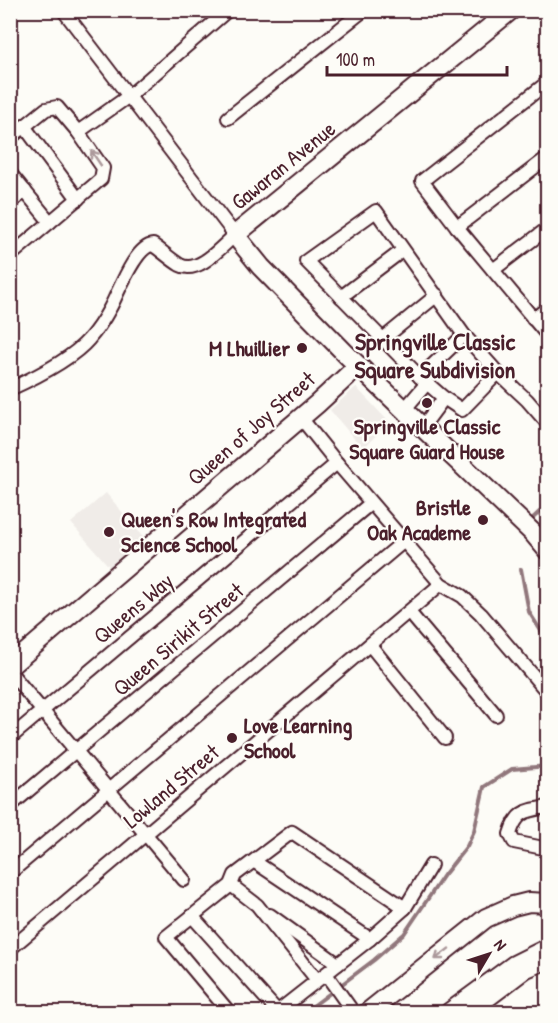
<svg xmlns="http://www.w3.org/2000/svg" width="558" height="1023" viewBox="0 0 558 1023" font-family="'Patrick Hand',sans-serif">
	<rect width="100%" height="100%" fill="#fdfcf7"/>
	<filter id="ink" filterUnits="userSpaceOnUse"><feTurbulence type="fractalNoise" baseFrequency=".0167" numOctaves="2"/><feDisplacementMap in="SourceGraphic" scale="12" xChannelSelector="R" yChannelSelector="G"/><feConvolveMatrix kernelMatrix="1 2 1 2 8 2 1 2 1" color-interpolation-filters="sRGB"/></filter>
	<g filter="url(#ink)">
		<g fill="#f0ece8">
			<polygon points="356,387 389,422 363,449 330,410"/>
			<polygon points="106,493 147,541 113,571 71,523"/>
		</g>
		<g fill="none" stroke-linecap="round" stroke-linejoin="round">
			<g stroke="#91777b" stroke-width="4">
				<polyline points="533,518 548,504"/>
				<polyline points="521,569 529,612 548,642"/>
				<polyline points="305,1012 374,960 404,934 444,875 467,846 474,831 484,787 512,769 548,766"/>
			</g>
			<defs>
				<g id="street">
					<polyline points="548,82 422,181 457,227 548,336"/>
					<polyline points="228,118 364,10"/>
					<polyline points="24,126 78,199"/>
					<polyline points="78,132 129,96 228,10"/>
					<polyline points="10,138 46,109 57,107 78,132 103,168 101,179 10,256"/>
					<polyline points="10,173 50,222"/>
					<polyline points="10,203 25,191"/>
					<polyline points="457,227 548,157"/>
					<polyline points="493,270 548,228"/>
					<polyline points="341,297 403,250"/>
					<polyline points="533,319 548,308"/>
					<polyline points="383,339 437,295"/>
					<polyline points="498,373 462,410 444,398 420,377 306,261 376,211 464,335 498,373 527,400 548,424"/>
					<polyline points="420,377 464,335"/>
					<path d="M10,389C34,378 72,359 89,339C97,330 104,319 110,308C118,294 135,246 153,245C162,251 170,259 180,265C198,275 222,246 235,235L63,10"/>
					<polyline points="403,411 427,383"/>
					<polyline points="301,418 337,463 441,584 462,596 481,614 548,693"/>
					<polyline points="421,429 444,398"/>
					<polyline points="409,612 496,715"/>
					<polyline points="370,645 445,738"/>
					<polyline points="10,672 184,880"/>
					<polyline points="10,738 337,463"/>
					<polyline points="10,806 371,503"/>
					<path d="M548,807C525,811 517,811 510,834L514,842L548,849"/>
					<polyline points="255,862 370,939"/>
					<polyline points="10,873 403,542"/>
					<polyline points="231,885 257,905 317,980"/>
					<polyline points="270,915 338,964"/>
					<polyline points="192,916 278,1012"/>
					<polyline points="10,949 441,584"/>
					<polyline points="326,974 353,1012"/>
					<polyline points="229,1012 166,937 231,885 235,875 292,832 405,908"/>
					<polyline points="277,1012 370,939 405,908 431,865"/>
					<polyline points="473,1012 527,971 548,962"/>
				</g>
				<g id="secondary">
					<polyline points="511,10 235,235 261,267 348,356 533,533 548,551"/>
					<polyline points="10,666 317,404 358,366"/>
					<polyline points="368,1012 486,918 513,906 529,902 548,903"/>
					<polyline points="450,1012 514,965 548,948"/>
				</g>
			</defs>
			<use href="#street" stroke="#4a1f2b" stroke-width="16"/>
			<use href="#secondary" stroke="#4a1f2b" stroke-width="22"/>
			<use href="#street" stroke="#fdfcf7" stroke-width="12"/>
			<use href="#secondary" stroke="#fdfcf7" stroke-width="18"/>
		</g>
		<defs><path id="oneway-shaft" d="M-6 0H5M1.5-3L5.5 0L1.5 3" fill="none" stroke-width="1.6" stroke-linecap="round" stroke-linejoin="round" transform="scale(1.5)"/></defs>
		<g stroke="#ac999b">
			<use href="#oneway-shaft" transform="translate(96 158) rotate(-124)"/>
			<use href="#oneway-shaft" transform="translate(442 954) rotate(142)"/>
		</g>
	</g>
	<g fill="#4a1f2b" stroke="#fdfcf7" stroke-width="2">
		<circle cx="302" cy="348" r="6"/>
		<circle cx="427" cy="403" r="6"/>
		<circle cx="483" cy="520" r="6"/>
		<circle cx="109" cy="532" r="6"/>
		<circle cx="232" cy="738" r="6"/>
	</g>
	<g text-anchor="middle" stroke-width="4.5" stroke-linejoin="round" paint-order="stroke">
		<g font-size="22" fill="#4a1f2b" stroke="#fdfcf7">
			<text transform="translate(283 165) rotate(-39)" y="8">Gawaran Avenue</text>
			<text transform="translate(251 428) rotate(-41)" y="8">Queen of Joy Street</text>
			<text transform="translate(133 608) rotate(-40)" y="8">Queens Way</text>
			<text transform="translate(178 639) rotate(-40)" y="8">Queen Sirikit Street</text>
			<text transform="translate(171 786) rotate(-40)" y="8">Lowland Street</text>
		</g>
		<g font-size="22" font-weight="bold" fill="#4a1f2b" stroke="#fdfcf7" text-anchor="end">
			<text x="290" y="356">M Lhuillier</text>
			<text x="427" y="434" text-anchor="middle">Springville Classic<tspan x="427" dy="25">Square Guard House</tspan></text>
			<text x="471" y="515">Bristle<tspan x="471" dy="25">Oak Academe</tspan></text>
			<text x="121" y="527" text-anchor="start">Queen's Row Integrated<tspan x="121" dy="25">Science School</tspan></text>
			<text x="244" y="733" text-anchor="start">Love Learning<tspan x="244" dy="25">School</tspan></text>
		</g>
		<g font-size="24" font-weight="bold" fill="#4a1f2b" stroke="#fdfcf7">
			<text x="435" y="350">Springville Classic<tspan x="435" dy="28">Square Subdivision</tspan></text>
		</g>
	</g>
	<rect width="558" height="1023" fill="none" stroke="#fdfcf7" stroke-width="36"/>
	<rect x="18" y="18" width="522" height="987" fill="none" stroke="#4a1f2b" stroke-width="2" filter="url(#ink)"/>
	<g transform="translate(489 954) rotate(51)" stroke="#fdfcf7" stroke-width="4.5" paint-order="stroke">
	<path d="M0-4.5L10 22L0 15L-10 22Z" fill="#4a1f2b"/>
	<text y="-9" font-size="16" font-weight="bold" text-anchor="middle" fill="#4a1f2b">N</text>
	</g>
	<path d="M327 66v9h180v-9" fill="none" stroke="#4a1f2b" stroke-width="3"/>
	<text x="336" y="66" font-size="18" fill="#4a1f2b" stroke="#fdfcf7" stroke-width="4.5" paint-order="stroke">100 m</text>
</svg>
